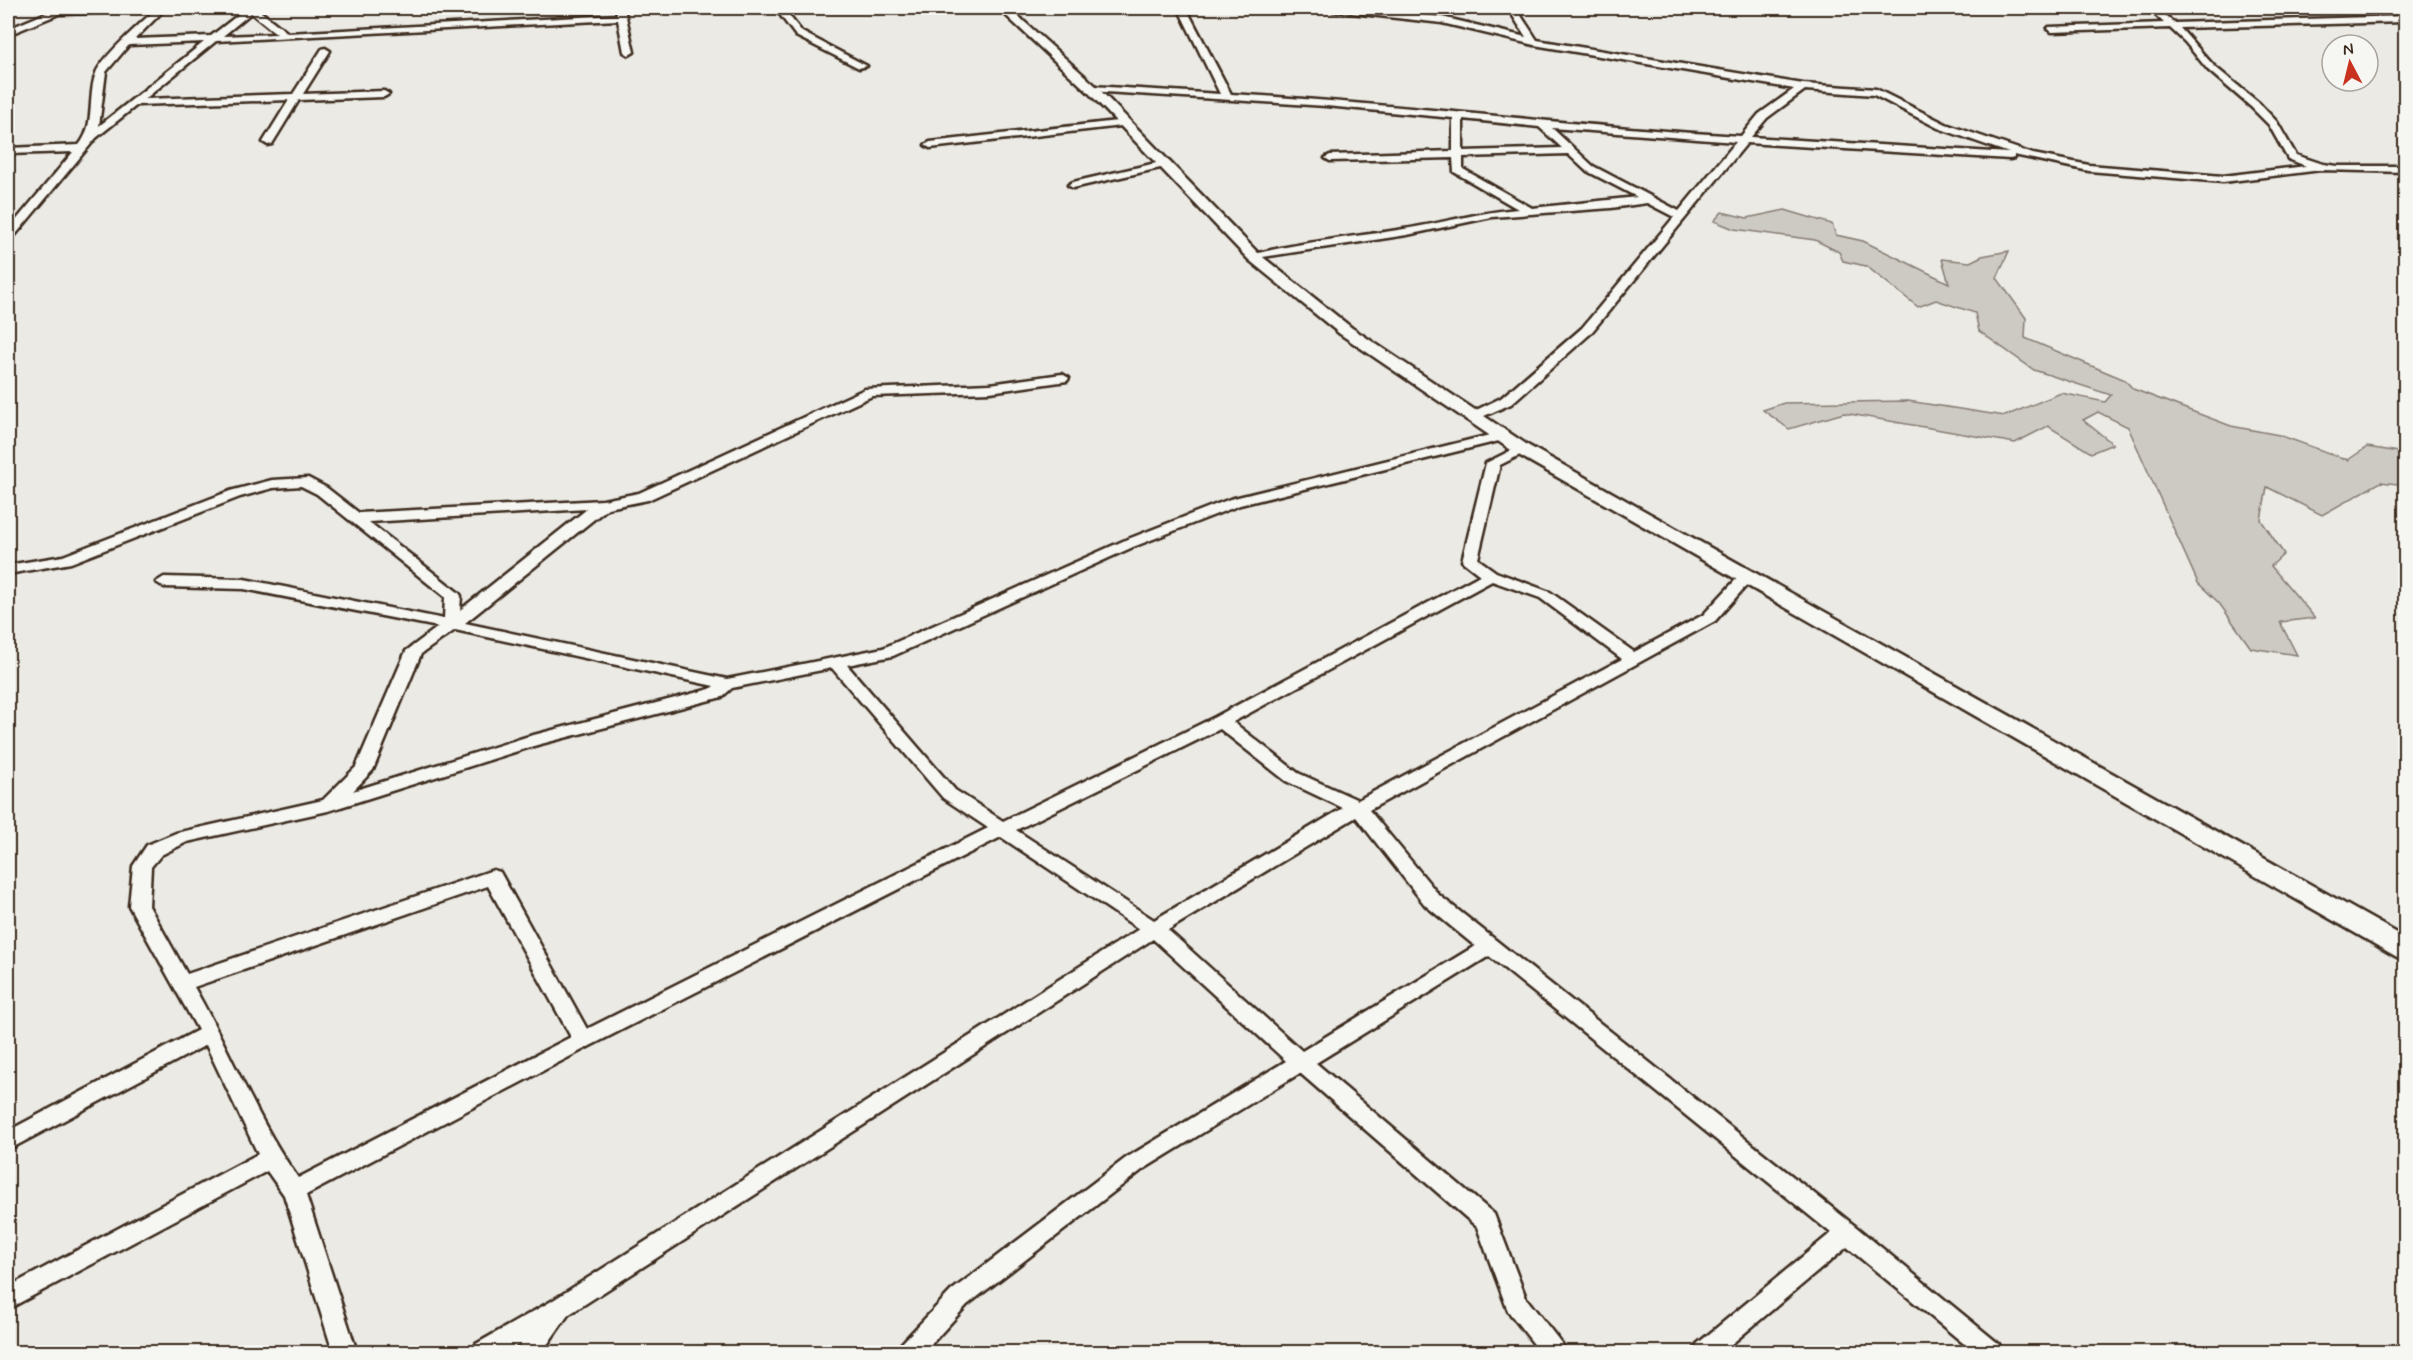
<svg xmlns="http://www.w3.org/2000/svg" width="2413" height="1360" viewBox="0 0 2413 1360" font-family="Mynerve,sans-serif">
	<rect width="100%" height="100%" fill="#ebeae5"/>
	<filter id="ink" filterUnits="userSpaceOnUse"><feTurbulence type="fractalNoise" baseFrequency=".0167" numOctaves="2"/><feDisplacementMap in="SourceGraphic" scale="12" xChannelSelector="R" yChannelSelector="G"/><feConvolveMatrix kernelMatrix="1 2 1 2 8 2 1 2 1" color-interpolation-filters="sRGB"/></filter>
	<g filter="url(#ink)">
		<polygon fill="#cdcac4" stroke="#847a71" stroke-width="1.5" points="1785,210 1832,224 1836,235 1863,241 1949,283 1942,259 1970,262 1982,256 2009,251 1997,278 2026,318 2025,338 2125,380 2133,389 2231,426 2279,435 2348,460 2367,447 2405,453 2405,485 2381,482 2322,515 2267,487 2261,520 2284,554 2271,566 2315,618 2280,622 2297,655 2251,648 2219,603 2198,583 2128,427 2098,412 2083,420 2113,444 2091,453 2048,426 2015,443 1844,413 1789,429 1763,410 1784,403 1908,401 2005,416 2061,393 2105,402 2111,395 2034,370 1979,331 1975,313 1936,300 1918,307 1866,266 1843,261 1839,252 1815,240 1734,229 1714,221 1722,212 1747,218"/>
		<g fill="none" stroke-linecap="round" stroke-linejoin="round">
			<defs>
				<g id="minor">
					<path d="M58,8H166L135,39L211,36L247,8H256L288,33L617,15L616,8H624L634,52L629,55L624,52L618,20L216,41L145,99L293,94L322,49L325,48L330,51L303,94L384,91L389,94L384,97L299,100L272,144L268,145L263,142L289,100L137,105L96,138L12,239L8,240V230L73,152L8,154V148L79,145C96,125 87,96 96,73C102,57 141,23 154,11L59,14L8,35V29ZM251,13L277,34L223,36ZM204,42L99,126L106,72L129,45Z"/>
					<polygon points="775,8 783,8 802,32 867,66 859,68 796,36"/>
					<path d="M1178,8H1186L1231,94C1401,104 1571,126 1741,136L1759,114L1794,89L1534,45L1442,23L1333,11L1329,8H1353L1442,17L1526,37L1508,8H1516L1537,40L1803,84L1876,89L1946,124L2033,154L2089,165L2223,176L2306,166L2288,159L2269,125L2251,107L2208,70L2185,42L2170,28L2052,32L2047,29L2049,27L2164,23L2148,8H2157L2174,23L2406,16V22L2180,28L2214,66L2259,103L2277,122L2296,155L2323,164L2337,166H2406V172L2321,170L2223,182L2089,171L2014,155V158L2010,159L1747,143L1590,334L1511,404L1473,421L1468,420L1466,417L1468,414L1501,398L1582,328L1674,217L1647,203L1611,208L1492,217L1407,235L1250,259V255C1301,242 1353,237 1404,229C1443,223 1479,212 1518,209L1454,172L1453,158L1330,161L1325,158L1330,155L1453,151V118L1326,106L1089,91L1087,89L1092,86L1220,94ZM1805,90L1874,95L1938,128L2009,153L1751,137L1767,118ZM1463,119L1539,127L1562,148L1463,151ZM1552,128L1736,142L1679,211L1593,166ZM1568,154L1585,170L1637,197L1532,208L1463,169V157Z"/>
					<polygon points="1126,120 1130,121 1130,125 930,148 925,145 930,142"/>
					<polygon points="1165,161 1169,162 1169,166 1073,188 1068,185 1073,182"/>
					<path d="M1062,374L1069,378L1067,381L990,392L872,396L648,500L608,508L465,623L727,679L883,648L1123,541L1230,499L1502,432L1507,433L1509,436L1507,439L1240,505L1133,547L893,656L847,665L955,790L1003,821L1215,717L1480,575L1462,561L1486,463L1518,447L1523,446L1530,450L1500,465L1478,559L1496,572L1550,592L1634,652L1703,615L1743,572H1753L1756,575L1753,578L1715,621L1369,810L1439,895L1855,1226L1999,1344L2003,1352H1974L1847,1247L1722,1352H1693L1697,1344L1831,1233L1489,956L1316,1063L1494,1214L1526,1298L1562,1344L1566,1352H1540L1508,1311L1477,1227L1300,1073L1142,1170L967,1305L924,1352H897L901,1344L951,1291L1126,1158L1286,1061L1153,939L568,1315L542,1352H516L520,1344L505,1352H472L476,1344L550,1302L1139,929L1001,837L590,1046L306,1195L357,1352H333L284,1195L267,1171L8,1309V1287L258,1154L206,1045L8,1150V1131L198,1030L129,906L133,866L147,845L176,833L323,800L356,767L406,651L438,627L244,589L164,587L156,582L164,577L244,579L444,619L445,597L317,494L301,486L273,488L240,497L71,563L8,574V565L63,556L230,491L272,480L308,478L327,488L359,513L603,500L639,493L865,389L990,384ZM587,509L460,610L461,596L459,593L369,522ZM1492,581L1540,598L1622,659L1358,800L1298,773L1233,722ZM455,630L714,686L710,689L526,737L353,791L373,770L421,654ZM832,668L943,798L988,828L587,1029L500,872L493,870L187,974L149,906L151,867L161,855L187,842L328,811L537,745L722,697L732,688ZM1220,729L1286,781L1343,808L1154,920L1016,830ZM1356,817L1425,905L1475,946L1302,1051L1168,930ZM488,886L571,1037L298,1178C256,1119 230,1050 194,987Z"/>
				</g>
				<polygon id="tertiary" points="998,8 1009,8 1096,86 1259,254 1352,328 1529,446 2406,938 2406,959 2397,957 1517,454 1340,334 1249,260 1088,92"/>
			</defs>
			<use href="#minor" stroke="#3b2a1e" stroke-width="5"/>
			<use href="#tertiary" stroke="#3b2a1e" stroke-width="5"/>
			<use href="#minor" fill="#f6f6f2" fill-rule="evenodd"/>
			<use href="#tertiary" fill="#f6f6f2" fill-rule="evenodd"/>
		</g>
	</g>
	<rect width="2413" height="1360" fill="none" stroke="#f6f6f2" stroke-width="30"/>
	<rect x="15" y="15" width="2383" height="1330" fill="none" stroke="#3b2a1e" stroke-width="2" filter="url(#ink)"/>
	<g transform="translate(2350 63) rotate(353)"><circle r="28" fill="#f6f6f2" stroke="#aba49d" stroke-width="1.5"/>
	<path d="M0-4.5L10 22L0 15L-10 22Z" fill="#c8321e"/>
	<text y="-9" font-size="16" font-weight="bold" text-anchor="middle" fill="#3b2a1e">N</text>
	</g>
</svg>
